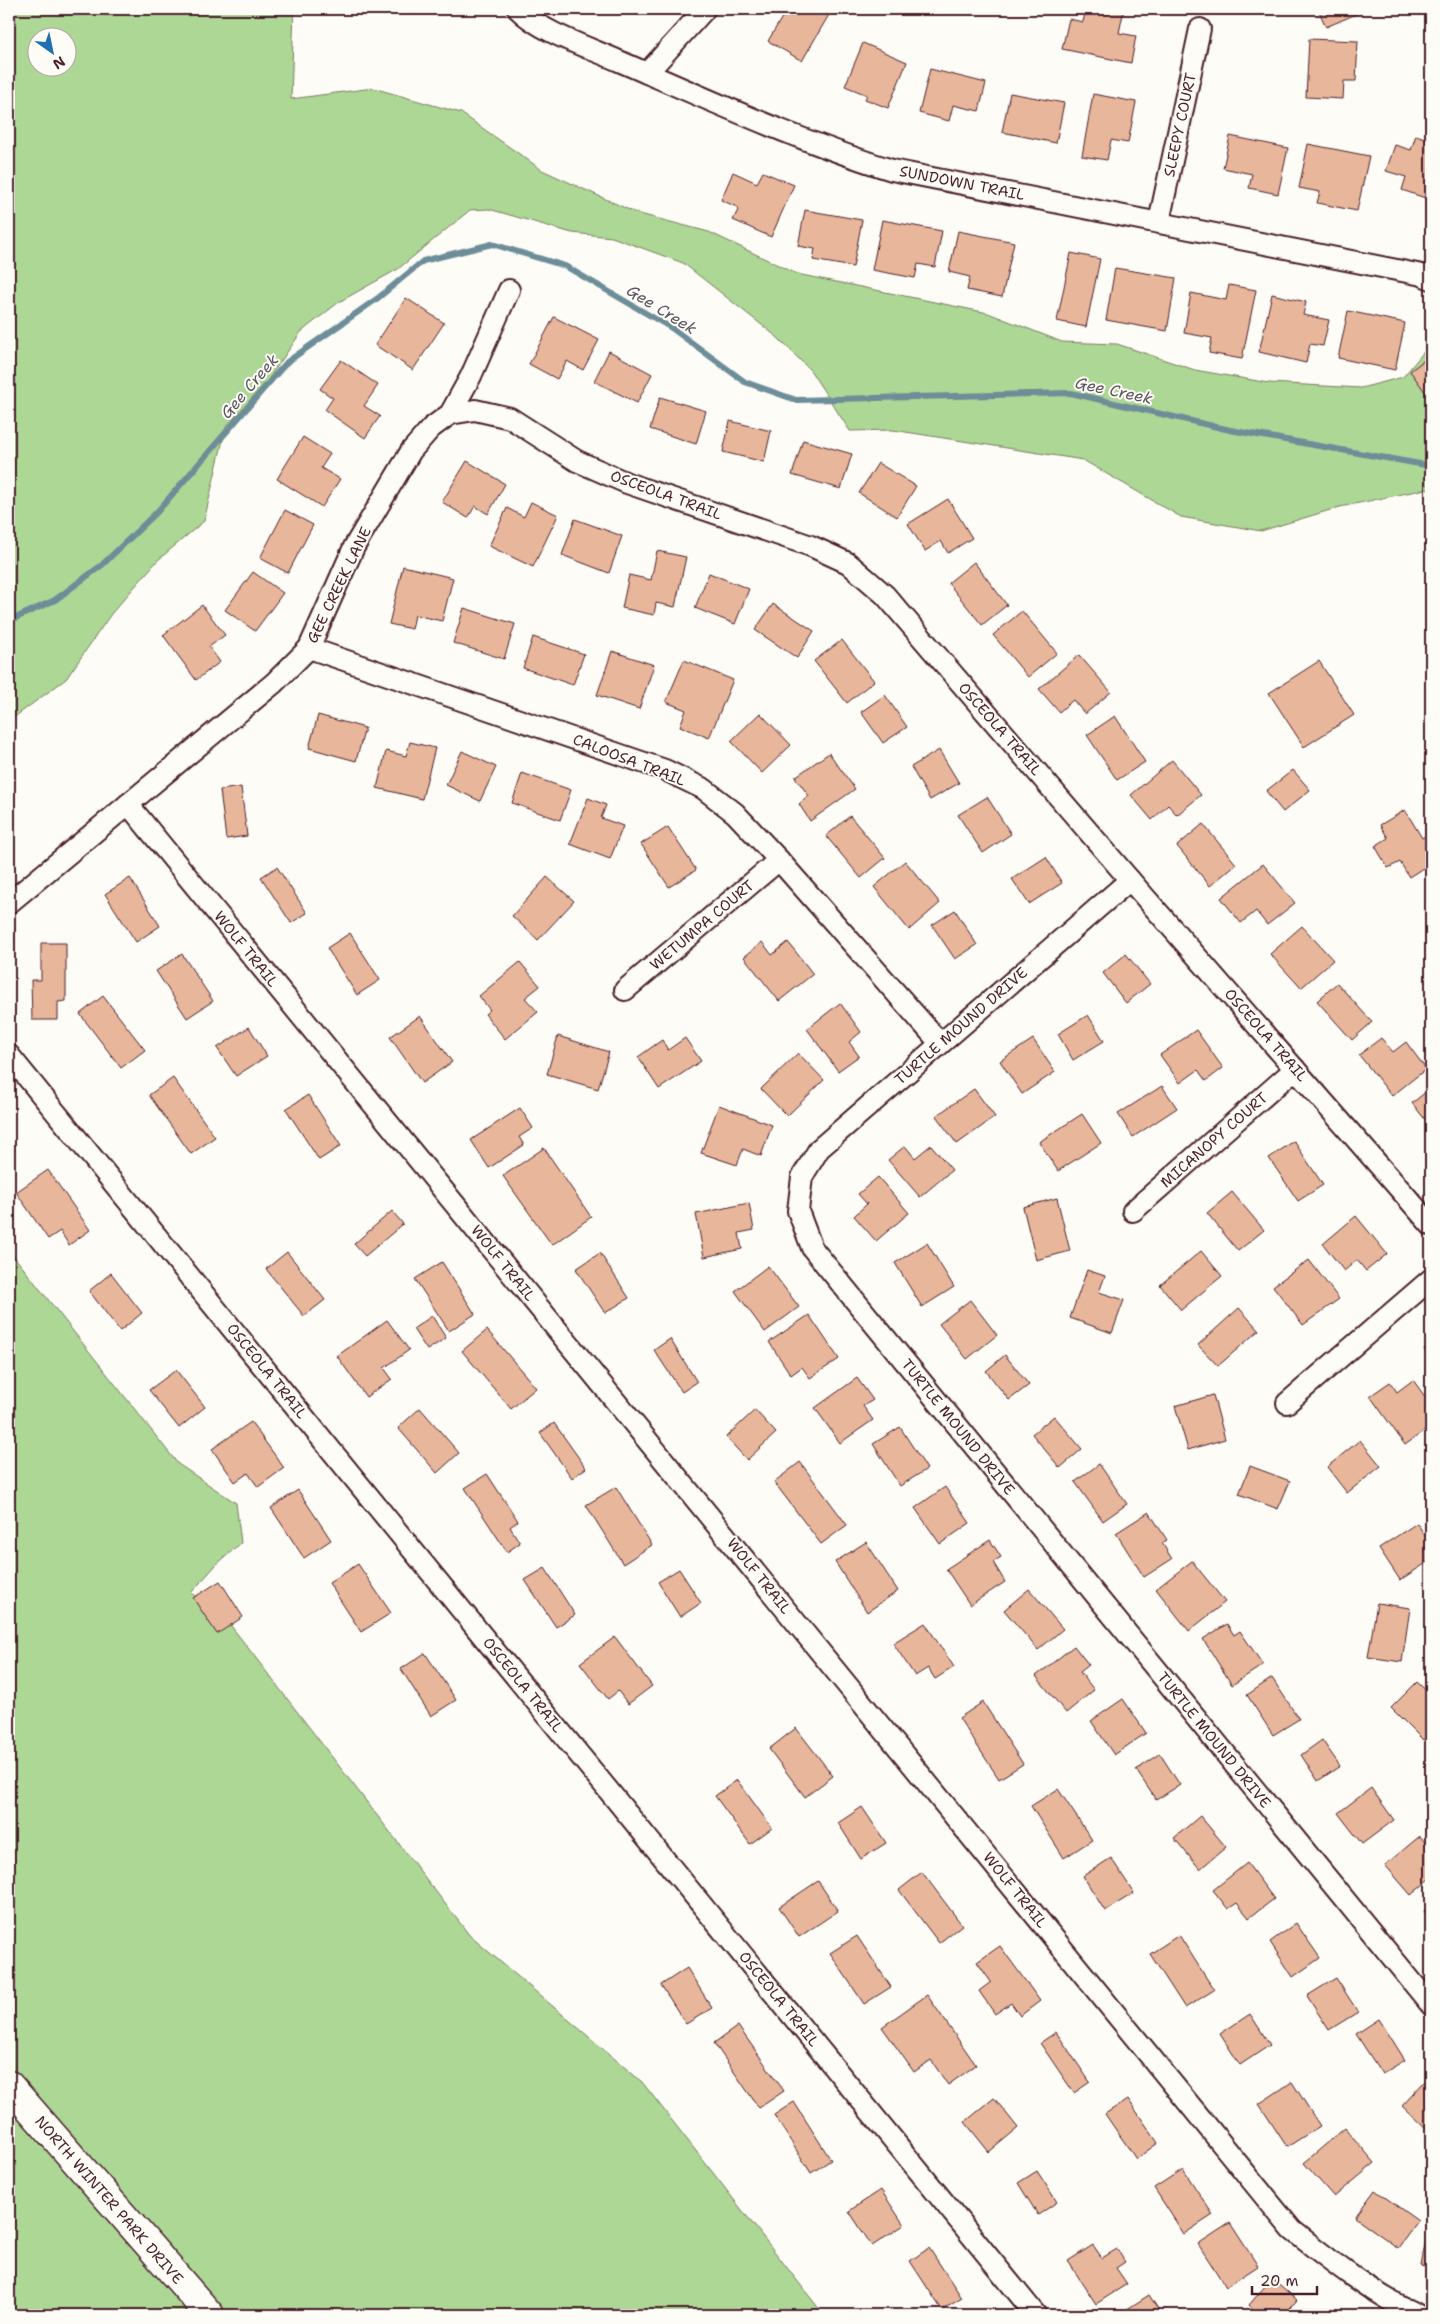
<svg xmlns="http://www.w3.org/2000/svg" width="1440" height="2324" viewBox="0 0 1440 2324" font-family="'Shantell Sans',sans-serif">
	<rect width="100%" height="100%" fill="#fdfcf7"/>
	<filter id="ink" filterUnits="userSpaceOnUse"><feTurbulence type="fractalNoise" baseFrequency=".02" numOctaves="2"/><feDisplacementMap in="SourceGraphic" scale="10" xChannelSelector="R" yChannelSelector="G"/><feConvolveMatrix kernelMatrix="1 2 1 2 8 2 1 2 1" color-interpolation-filters="sRGB"/></filter>
	<g filter="url(#ink)">
		<g fill="#acd795" stroke="#7b7b60" fill-rule="evenodd">
			<path d="M9,9H294L291,99L373,88L461,113L542,170L636,213L709,232L797,274L988,313L1062,342L1117,344L1195,370L1269,383L1361,388L1403,377L1431,343V491L1426,489L1340,507L1261,531L1181,517L1083,460L893,430L850,431L810,370L777,337L683,263L612,237L572,233L489,209L470,210L398,269L339,302L301,332L268,380L226,427L204,521L158,560L111,614L66,679L9,721ZM38,38H68V68H38Z"/>
			<polygon points="9,1250 178,1464 236,1503 241,1543 216,1565 191,1593 218,1609 470,1936 642,2082 824,2315 225,2315 9,2068"/>
			<polygon points="9,2102 195,2315 9,2315"/>
		</g>
		<g fill="none" stroke-linecap="round" stroke-linejoin="round">
			<polyline stroke="#6d8d98" stroke-width="6" points="9,621 55,600 102,565 157,512 287,362 378,298 423,261 492,244 565,266 673,329 745,382 796,400 1071,393 1230,430 1431,466"/>
		</g>
		<g fill="#e8b69a" stroke="#4a1f2b">
			<polygon points="411,9 425,9 414,15"/>
			<polygon points="787,9 822,9 830,13 802,61 768,41"/>
			<polygon points="1086,9 1124,9 1119,33 1136,36 1131,63 1062,49 1069,19 1083,22"/>
			<polygon points="1318,9 1368,9 1326,27"/>
			<polygon points="1309,39 1358,41 1356,81 1344,81 1343,99 1306,97"/>
			<polygon points="863,43 907,62 888,108 865,99 867,95 845,86"/>
			<polygon points="930,69 986,83 979,111 953,105 949,121 919,113"/>
			<polygon points="1010,93 1064,103 1056,143 1002,132"/>
			<polygon points="1093,94 1136,102 1128,143 1111,140 1107,160 1082,156"/>
			<polygon points="1416,135 1431,140 1431,200 1402,190 1406,177 1386,171 1395,145 1411,150"/>
			<polygon points="1230,136 1288,148 1278,194 1249,188 1252,174 1223,168"/>
			<polygon points="1308,144 1369,156 1357,211 1317,203 1320,192 1299,188"/>
			<polygon points="733,172 757,183 763,172 794,185 771,237 733,220 739,208 721,200"/>
			<polygon points="805,210 862,220 853,267 813,260 815,249 798,246"/>
			<polygon points="882,220 942,231 935,267 918,264 915,278 872,270"/>
			<polygon points="958,231 1014,242 1002,297 967,290 970,277 949,272"/>
			<polygon points="1071,253 1100,259 1086,327 1057,321"/>
			<polygon points="1115,268 1176,278 1167,331 1106,320"/>
			<polygon points="1229,285 1256,290 1242,359 1209,353 1212,338 1184,333 1191,293 1226,300"/>
			<polygon points="1272,294 1306,302 1303,315 1329,320 1323,346 1310,344 1306,363 1259,352"/>
			<polygon points="406,298 444,323 413,370 375,345"/>
			<polygon points="1348,311 1405,323 1395,370 1338,358"/>
			<polygon points="554,317 599,340 583,370 567,361 557,379 529,364"/>
			<polygon points="609,351 652,374 637,403 594,381"/>
			<polygon points="1431,355 1431,400 1410,371"/>
			<polygon points="341,360 378,385 364,406 380,416 365,438 325,410 333,398 320,389"/>
			<polygon points="660,397 706,411 696,444 650,429"/>
			<polygon points="730,421 771,431 764,462 723,452"/>
			<polygon points="303,437 330,454 321,468 340,479 322,507 277,479"/>
			<polygon points="803,440 852,454 841,489 792,475"/>
			<polygon points="467,461 505,484 488,514 475,506 468,518 442,502"/>
			<polygon points="878,463 916,486 897,517 859,493"/>
			<polygon points="948,499 972,538 948,553 941,541 925,551 908,524"/>
			<polygon points="531,502 558,515 533,567 489,546 507,508 524,517"/>
			<polygon points="285,510 313,525 288,573 260,558"/>
			<polygon points="575,519 622,536 609,573 562,555"/>
			<polygon points="657,551 686,557 675,607 656,603 654,615 622,608 629,575 651,580"/>
			<polygon points="974,562 1007,605 982,625 948,583"/>
			<polygon points="403,566 453,578 442,621 415,615 412,629 389,624"/>
			<polygon points="253,572 283,593 255,631 225,610"/>
			<polygon points="709,573 749,589 735,624 695,608"/>
			<polygon points="773,604 814,631 797,658 755,630"/>
			<polygon points="202,605 225,635 209,647 220,662 196,680 163,635"/>
			<polygon points="464,608 515,624 504,659 453,643"/>
			<polygon points="1022,611 1057,653 1028,677 993,635"/>
			<polygon points="533,637 584,654 573,685 523,668"/>
			<polygon points="842,640 874,681 847,703 814,661"/>
			<polygon points="612,651 654,665 639,709 597,695"/>
			<polygon points="1079,655 1111,692 1085,714 1073,700 1059,712 1039,689"/>
			<polygon points="684,660 733,680 709,738 680,726 686,710 666,702"/>
			<polygon points="1319,661 1354,715 1304,747 1269,693"/>
			<polygon points="885,695 907,727 883,743 861,712"/>
			<polygon points="760,713 791,745 762,773 731,741"/>
			<polygon points="318,715 365,728 356,761 309,748"/>
			<polygon points="1115,716 1145,762 1117,780 1087,735"/>
			<polygon points="410,742 435,748 422,799 377,788 386,751 406,756"/>
			<polygon points="939,750 959,783 930,800 911,767"/>
			<polygon points="462,751 496,767 480,801 446,785"/>
			<polygon points="829,753 855,789 810,821 799,804 809,796 795,777"/>
			<polygon points="1172,760 1201,795 1177,815 1168,805 1152,820 1131,795"/>
			<polygon points="1293,770 1310,790 1283,812 1266,791"/>
			<polygon points="522,773 571,790 560,820 512,803"/>
			<polygon points="241,787 247,836 226,839 220,790"/>
			<polygon points="987,797 1011,834 983,853 958,815"/>
			<polygon points="588,798 606,805 601,818 623,826 610,859 570,844"/>
			<polygon points="1405,810 1422,838 1431,832 1431,863 1409,877 1400,862 1388,868 1375,846 1388,838 1380,825"/>
			<polygon points="850,816 885,858 861,878 826,836"/>
			<polygon points="1203,824 1236,864 1210,886 1177,846"/>
			<polygon points="668,827 696,870 669,887 641,844"/>
			<polygon points="1046,857 1062,883 1029,904 1012,879"/>
			<polygon points="905,861 940,903 909,930 874,887"/>
			<polygon points="1263,864 1295,903 1267,925 1256,911 1241,923 1221,898"/>
			<polygon points="277,867 307,913 291,923 261,877"/>
			<polygon points="547,877 574,901 538,940 512,916"/>
			<polygon points="130,878 160,926 136,942 105,894"/>
			<polygon points="955,910 977,945 955,959 932,925"/>
			<polygon points="1302,926 1333,960 1301,988 1270,954"/>
			<polygon points="350,933 380,980 357,995 327,948"/>
			<polygon points="762,942 772,955 788,942 813,974 779,1001 744,957"/>
			<polygon points="41,943 66,943 66,1001 58,1002 58,1020 32,1020 31,980 41,980"/>
			<polygon points="182,954 213,1001 187,1018 156,971"/>
			<polygon points="1126,954 1150,984 1126,1003 1103,973"/>
			<polygon points="520,962 540,986 525,998 538,1012 505,1039 485,1014 490,1010 479,996"/>
			<polygon points="1337,983 1372,1022 1352,1040 1317,1001"/>
			<polygon points="103,996 145,1050 121,1068 80,1014"/>
			<polygon points="840,1003 861,1032 849,1042 859,1056 838,1071 807,1029"/>
			<polygon points="1088,1015 1104,1041 1073,1060 1058,1034"/>
			<polygon points="420,1016 452,1062 422,1083 390,1037"/>
			<polygon points="249,1027 267,1056 236,1076 217,1048"/>
			<polygon points="1196,1030 1223,1068 1206,1081 1198,1070 1180,1083 1160,1055"/>
			<polygon points="558,1036 609,1052 598,1089 547,1074"/>
			<polygon points="685,1038 701,1061 659,1089 638,1057 662,1040 668,1050"/>
			<polygon points="1381,1038 1393,1052 1406,1042 1426,1069 1392,1096 1359,1055"/>
			<polygon points="1033,1039 1055,1072 1022,1094 1000,1061"/>
			<polygon points="798,1053 824,1080 787,1116 761,1089"/>
			<polygon points="173,1078 215,1137 191,1154 149,1095"/>
			<polygon points="1162,1086 1177,1108 1133,1137 1118,1114"/>
			<polygon points="1431,1088 1431,1127 1412,1103"/>
			<polygon points="974,1089 995,1117 957,1144 936,1116"/>
			<polygon points="308,1095 341,1146 319,1160 286,1109"/>
			<polygon points="719,1105 772,1125 761,1156 743,1149 737,1165 701,1153"/>
			<polygon points="520,1108 533,1128 519,1137 524,1145 489,1168 471,1140"/>
			<polygon points="1082,1114 1101,1143 1058,1171 1039,1142"/>
			<polygon points="1294,1141 1323,1185 1298,1201 1269,1158"/>
			<polygon points="931,1145 952,1170 920,1197 888,1160 905,1146 915,1158"/>
			<polygon points="544,1148 591,1217 552,1245 503,1176"/>
			<polygon points="48,1170 90,1230 69,1245 60,1231 48,1239 16,1192"/>
			<polygon points="878,1177 909,1213 876,1241 854,1216 867,1204 858,1194"/>
			<polygon points="1232,1192 1264,1230 1238,1251 1207,1213"/>
			<polygon points="1057,1198 1070,1251 1036,1260 1023,1207"/>
			<polygon points="749,1203 754,1230 739,1233 742,1249 704,1257 696,1214"/>
			<polygon points="392,1211 403,1224 365,1256 354,1244"/>
			<polygon points="1356,1216 1387,1254 1366,1271 1357,1260 1344,1271 1323,1244"/>
			<polygon points="927,1243 954,1287 922,1307 895,1263"/>
			<polygon points="1201,1251 1222,1276 1181,1310 1160,1285"/>
			<polygon points="287,1252 325,1300 304,1316 266,1269"/>
			<polygon points="600,1253 629,1298 605,1313 576,1269"/>
			<polygon points="1309,1260 1339,1299 1303,1325 1273,1286"/>
			<polygon points="442,1262 475,1314 449,1331 415,1279"/>
			<polygon points="768,1266 799,1307 765,1332 735,1291"/>
			<polygon points="1087,1270 1105,1276 1099,1292 1124,1300 1112,1333 1070,1318"/>
			<polygon points="111,1273 142,1313 120,1331 89,1291"/>
			<polygon points="970,1300 997,1335 967,1359 939,1324"/>
			<polygon points="1239,1308 1259,1330 1218,1366 1198,1345"/>
			<polygon points="809,1315 839,1359 810,1378 802,1367 791,1375 769,1342"/>
			<polygon points="432,1316 446,1338 427,1350 413,1329"/>
			<polygon points="387,1320 409,1350 384,1368 392,1379 366,1397 337,1356"/>
			<polygon points="487,1330 536,1388 511,1409 462,1351"/>
			<polygon points="670,1339 697,1382 682,1392 654,1350"/>
			<polygon points="1431,1344 1431,1359 1424,1349"/>
			<polygon points="1005,1355 1029,1385 1009,1400 986,1371"/>
			<polygon points="176,1370 205,1407 179,1428 149,1390"/>
			<polygon points="857,1378 873,1400 863,1406 873,1420 840,1443 815,1408"/>
			<polygon points="1413,1380 1431,1405 1431,1426 1405,1445 1370,1396 1390,1382 1397,1392"/>
			<polygon points="1213,1395 1225,1439 1188,1450 1175,1406"/>
			<polygon points="420,1408 459,1453 437,1473 398,1428"/>
			<polygon points="755,1410 776,1433 747,1460 726,1437"/>
			<polygon points="1054,1416 1082,1449 1060,1468 1032,1434"/>
			<polygon points="251,1422 284,1468 258,1487 248,1473 235,1482 212,1449"/>
			<polygon points="554,1423 586,1468 572,1478 540,1433"/>
			<polygon points="900,1427 927,1469 900,1486 873,1444"/>
			<polygon points="1360,1440 1381,1466 1347,1493 1327,1467"/>
			<polygon points="800,1462 847,1525 821,1544 774,1482"/>
			<polygon points="1099,1464 1127,1504 1103,1521 1075,1482"/>
			<polygon points="1250,1466 1290,1481 1278,1509 1239,1494"/>
			<polygon points="487,1474 518,1521 510,1527 520,1543 507,1552 465,1488"/>
			<polygon points="616,1487 652,1545 623,1564 586,1505"/>
			<polygon points="945,1487 970,1523 940,1544 915,1508"/>
			<polygon points="298,1490 331,1540 304,1558 271,1508"/>
			<polygon points="1149,1512 1167,1540 1162,1543 1172,1559 1144,1577 1116,1533"/>
			<polygon points="1417,1523 1431,1545 1431,1560 1400,1580 1379,1548"/>
			<polygon points="990,1540 1001,1557 993,1562 1005,1582 970,1605 946,1569"/>
			<polygon points="866,1542 898,1591 867,1612 835,1562"/>
			<polygon points="1192,1561 1225,1602 1189,1631 1156,1589"/>
			<polygon points="358,1564 391,1613 361,1632 329,1583"/>
			<polygon points="545,1568 575,1615 556,1627 525,1580"/>
			<polygon points="679,1569 701,1603 680,1617 658,1582"/>
			<polygon points="220,1581 243,1617 217,1634 193,1598"/>
			<polygon points="1029,1589 1063,1629 1038,1650 1004,1610"/>
			<polygon points="1377,1603 1410,1608 1402,1662 1368,1657"/>
			<polygon points="925,1623 954,1667 935,1679 928,1668 915,1676 893,1643"/>
			<polygon points="1227,1624 1234,1635 1240,1631 1263,1665 1232,1685 1203,1639"/>
			<polygon points="615,1637 652,1686 628,1704 618,1691 608,1699 580,1663"/>
			<polygon points="1074,1646 1089,1665 1080,1672 1094,1690 1066,1713 1036,1676"/>
			<polygon points="425,1653 456,1700 431,1716 401,1669"/>
			<polygon points="1272,1678 1299,1719 1273,1735 1247,1695"/>
			<polygon points="1417,1682 1431,1695 1431,1732 1423,1740 1391,1708"/>
			<polygon points="1123,1699 1146,1733 1114,1755 1091,1721"/>
			<polygon points="983,1702 1023,1764 999,1779 959,1718"/>
			<polygon points="796,1728 833,1776 805,1797 769,1749"/>
			<polygon points="1322,1740 1340,1766 1318,1781 1301,1755"/>
			<polygon points="1160,1754 1180,1785 1156,1800 1136,1770"/>
			<polygon points="737,1780 772,1828 750,1844 715,1796"/>
			<polygon points="1371,1788 1394,1820 1362,1844 1338,1813"/>
			<polygon points="1058,1789 1092,1840 1064,1858 1031,1806"/>
			<polygon points="862,1807 886,1843 861,1859 838,1823"/>
			<polygon points="1200,1816 1226,1847 1200,1869 1174,1838"/>
			<polygon points="1420,1836 1431,1850 1431,1878 1411,1895 1385,1865"/>
			<polygon points="1111,1858 1134,1893 1105,1911 1083,1876"/>
			<polygon points="1247,1863 1274,1899 1249,1918 1237,1903 1228,1909 1213,1890"/>
			<polygon points="922,1872 962,1925 939,1943 899,1890"/>
			<polygon points="818,1881 838,1911 799,1937 779,1907"/>
			<polygon points="1431,1907 1431,1922 1424,1911"/>
			<polygon points="1296,1923 1320,1958 1293,1977 1270,1942"/>
			<polygon points="1179,1935 1214,1990 1185,2008 1150,1954"/>
			<polygon points="857,1936 891,1987 864,2004 830,1953"/>
			<polygon points="1000,1946 1040,2001 1020,2016 1011,2003 995,2014 979,1991 991,1982 977,1962"/>
			<polygon points="687,1968 712,2008 686,2024 661,1985"/>
			<polygon points="1336,1978 1358,2012 1329,2030 1307,1996"/>
			<polygon points="927,1995 976,2065 948,2085 931,2060 914,2072 882,2027"/>
			<polygon points="1250,2014 1270,2045 1240,2065 1220,2034"/>
			<polygon points="1379,2019 1405,2060 1382,2074 1356,2034"/>
			<polygon points="738,2026 784,2091 759,2108 714,2043"/>
			<polygon points="1056,2032 1090,2082 1074,2093 1040,2043"/>
			<polygon points="1425,2081 1431,2086 1431,2134 1402,2106"/>
			<polygon points="1292,2082 1320,2126 1287,2147 1259,2104"/>
			<polygon points="994,2098 1018,2128 989,2152 965,2122"/>
			<polygon points="1128,2099 1158,2143 1136,2159 1105,2114"/>
			<polygon points="794,2102 831,2160 811,2173 774,2115"/>
			<polygon points="1345,2128 1375,2163 1334,2197 1304,2163"/>
			<polygon points="1183,2169 1213,2215 1184,2234 1154,2188"/>
			<polygon points="1037,2171 1057,2202 1038,2215 1018,2183"/>
			<polygon points="881,2190 904,2225 872,2246 849,2211"/>
			<polygon points="1375,2190 1418,2221 1398,2248 1355,2217"/>
			<polygon points="1230,2223 1258,2266 1226,2287 1198,2244"/>
			<polygon points="1427,2234 1431,2234 1431,2268 1421,2266"/>
			<polygon points="1093,2245 1102,2258 1117,2249 1125,2262 1116,2268 1127,2284 1096,2304 1068,2261"/>
			<polygon points="929,2248 962,2298 942,2310 910,2261"/>
			<polygon points="1272,2278 1297,2300 1284,2315 1260,2315 1249,2305"/>
			<polygon points="1149,2295 1162,2315 1118,2315"/>
		</g>
		<g fill="none" stroke-linecap="round" stroke-linejoin="round">
			<defs>
				<g id="street">
					<path d="M518,9C542,33 588,47 619,61C709,100 799,141 892,170L1422,275L1431,279"/>
					<polyline points="647,73 705,9"/>
					<polyline points="1159,222 1200,29"/>
					<polyline points="450,414 475,410 510,418 577,461 627,483 811,546 848,563 885,595 1130,880 1431,1225"/>
					<polyline points="309,648 665,770 704,789 735,813 779,860 940,1043"/>
					<path d="M128,804L1292,2230C1332,2262 1372,2294 1418,2315"/>
					<polyline points="1130,880 819,1149 802,1177 798,1211 812,1248 1431,2005"/>
					<polyline points="9,903 274,683 309,648 354,547 411,451 431,428 450,414 471,376 509,290"/>
					<polyline points="625,990 779,860"/>
					<polyline points="9,1055 1036,2315"/>
					<polyline points="1133,1211 1295,1069"/>
					<polyline points="1287,1403 1431,1279"/>
				</g>
				<polyline id="secondary" points="9,2085 210,2315"/>
			</defs>
			<use href="#street" stroke="#4a1f2b" stroke-width="24"/>
			<use href="#secondary" stroke="#4a1f2b" stroke-width="31"/>
			<use href="#street" stroke="#fdfcf7" stroke-width="20"/>
			<use href="#secondary" stroke="#fdfcf7" stroke-width="28"/>
		</g>
	</g>
	<g text-anchor="middle" stroke-width="4" stroke-linejoin="round" paint-order="stroke">
		<g font-size="15" fill="#4a1f2b" stroke="#fdfcf7">
			<text transform="translate(1180 125) rotate(-78)" y="5">SLEEPY COURT</text>
			<text transform="translate(962 183) rotate(11)" y="5">SUNDOWN TRAIL</text>
			<text transform="translate(666 495) rotate(20)" y="5">OSCEOLA TRAIL</text>
			<text transform="translate(339 585) rotate(-64)" y="5">GEE CREEK LANE</text>
			<text transform="translate(1000 729) rotate(49)" y="5">OSCEOLA TRAIL</text>
			<text transform="translate(629 760) rotate(21)" y="5">CALOOSA TRAIL</text>
			<text transform="translate(702 925) rotate(-40)" y="5">WETUMPA COURT</text>
			<text transform="translate(246 949) rotate(51)" y="5">WOLF TRAIL</text>
			<text transform="translate(961 1026) rotate(-41)" y="5">TURTLE MOUND DRIVE</text>
			<text transform="translate(1266 1035) rotate(49)" y="5">OSCEOLA TRAIL</text>
			<text transform="translate(1214 1140) rotate(-41)" y="5">MICANOPY COURT</text>
			<text transform="translate(503 1263) rotate(51)" y="5">WOLF TRAIL</text>
			<text transform="translate(267 1371) rotate(51)" y="5">OSCEOLA TRAIL</text>
			<text transform="translate(958 1427) rotate(51)" y="5">TURTLE MOUND DRIVE</text>
			<text transform="translate(759 1576) rotate(51)" y="5">WOLF TRAIL</text>
			<text transform="translate(523 1685) rotate(51)" y="5">OSCEOLA TRAIL</text>
			<text transform="translate(1214 1740) rotate(51)" y="5">TURTLE MOUND DRIVE</text>
			<text transform="translate(1015 1890) rotate(51)" y="5">WOLF TRAIL</text>
			<text transform="translate(779 1999) rotate(51)" y="5">OSCEOLA TRAIL</text>
			<text transform="translate(109 2200) rotate(49)" y="5">NORTH WINTER PARK DRIVE</text>
		</g>
		<g font-size="16" font-style="italic" fill="#5c5661" stroke="#fdfcf7">
			<text transform="translate(662 309) rotate(32)" y="6">Gee Creek</text>
			<text transform="translate(249 386) rotate(-49)" y="6">Gee Creek</text>
			<text transform="translate(1114 390) rotate(12)" y="6">Gee Creek</text>
		</g>
	</g>
	<rect width="1440" height="2324" fill="none" stroke="#fdfcf7" stroke-width="30"/>
	<rect x="15" y="15" width="1410" height="2294" fill="none" stroke="#4a1f2b" stroke-width="2" filter="url(#ink)"/>
	<g transform="translate(52 52) rotate(147)"><circle r="24" fill="#fdfcf7" stroke="#b5a4a5"/>
	<path d="M0-4L9 19L0 12L-9 19Z" fill="#1f6fb2"/>
	<text y="-8" font-size="14" font-weight="bold" text-anchor="middle" fill="#4a1f2b">N</text>
	</g>
	<path d="M1252 2286v8h65v-8" fill="none" stroke="#4a1f2b" stroke-width="2.5"/>
	<text x="1260" y="2286" font-size="15" fill="#4a1f2b" stroke="#fdfcf7" stroke-width="4" paint-order="stroke">20 m</text>
</svg>
